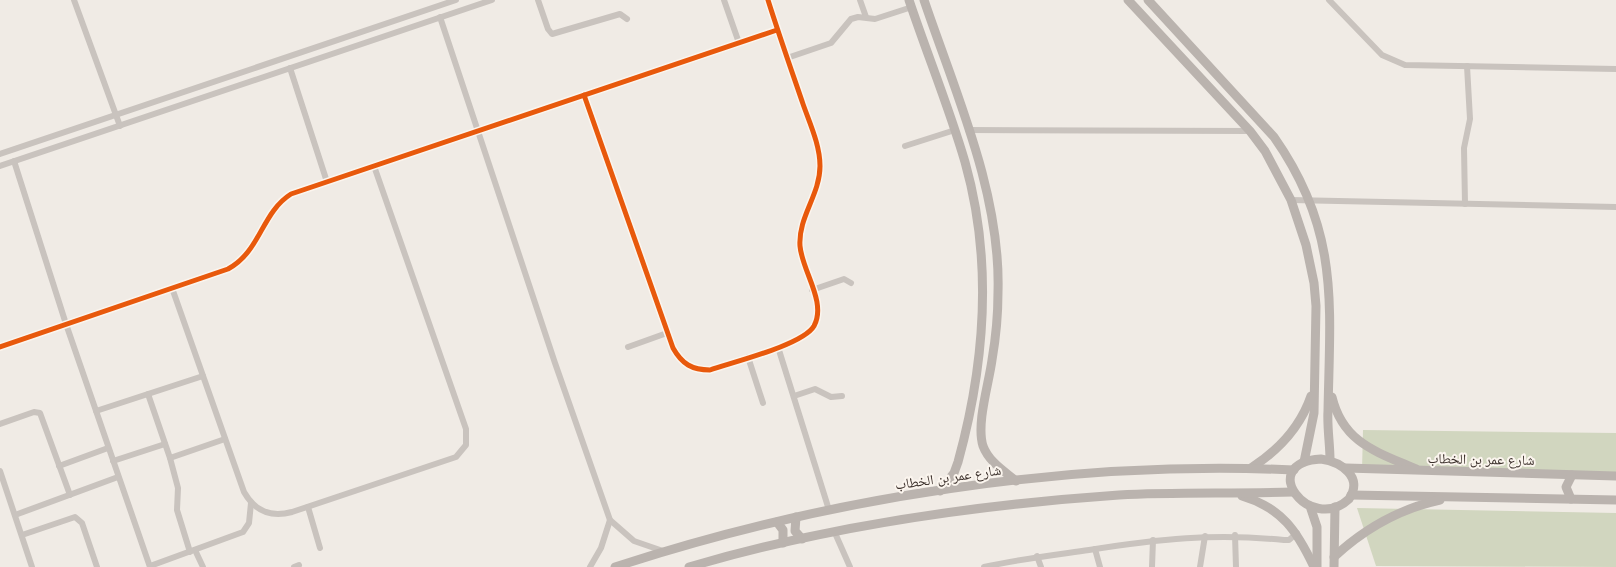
<svg xmlns="http://www.w3.org/2000/svg" width="1616" height="567" viewBox="0 0 1616 567" font-family="'Fira Sans','Noto Naskh Arabic',sans-serif">
	<rect width="100%" height="100%" fill="#f0ebe5"/>
	<g fill="#d1d6bf">
		<polygon points="1363,430 1616,433 1616,472 1362,470"/>
		<polygon points="1357,508 1616,513 1616,567 1376,566"/>
	</g>
	<g fill="none" stroke-linecap="round" stroke-linejoin="round">
		<g stroke="#c9c3be" stroke-width="6">
			<polyline points="74,0 120,126"/>
			<polyline points="538,0 548,29 552,34 620,14 627,19"/>
			<polyline points="724,0 739,43"/>
			<polyline points="860,0 866,17"/>
			<polyline points="1329,0 1382,55 1405,65 1616,69"/>
			<polyline points="440,17 555,363 610,520 634,541 663,551"/>
			<polyline points="787,58 831,43 851,19 858,17 875,19 912,7"/>
			<polyline points="290,68 327,182"/>
			<path d="M584,95L673,348C682,364 692,370 710,370C733,362 803,345 814,326C827,302 802,271 800,246C798,217 820,195 820,166C820,145 810,124 803,104C791,69 779,35 768,0"/>
			<polyline points="968,130 1250,131"/>
			<polyline points="905,146 955,130"/>
			<polyline points="0,154 456,0"/>
			<polyline points="14,161 66,324 150,567"/>
			<polyline points="0,166 492,0"/>
			<polyline points="1291,200 1616,207"/>
			<polyline points="1465,204 1464,148 1470,119 1467,66"/>
			<path d="M172,288L244,492C255,511 270,518 292,512L456,457L466,445V429L374,166"/>
			<polyline points="812,290 844,279 851,283"/>
			<path d="M0,347L228,269C261,251 261,213 291,194L777,30"/>
			<polyline points="628,347 667,333"/>
			<polyline points="778,347 829,510"/>
			<polyline points="748,357 763,403"/>
			<polyline points="148,394 170,458 178,488 177,510 190,552"/>
			<polyline points="794,396 815,389 831,397 842,396"/>
			<polyline points="96,411 203,376"/>
			<polyline points="0,424 34,412 40,413 70,495"/>
			<polyline points="170,458 225,439"/>
			<polyline points="113,461 165,444"/>
			<polyline points="59,466 108,448"/>
			<polyline points="0,471 32,567"/>
			<polyline points="308,507 320,548"/>
			<polyline points="15,515 118,477"/>
			<polyline points="835,533 850,567"/>
			<polyline points="22,535 75,517 82,523 97,567"/>
			<polyline points="1235,535 1236,567"/>
			<polyline points="1095,549 1100,567"/>
			<polyline points="195,550 203,567"/>
			<polyline points="1037,556 1041,567"/>
			<polyline points="150,566 243,532 249,523 251,503"/>
			<polyline points="294,567 299,565"/>
			<polyline points="590,567 601,548 610,520"/>
			<path d="M984,567C1019,559 1054,555 1089,550C1158,539 1214,533 1284,540H1289L1297,533"/>
			<polyline points="1152,567 1153,540"/>
			<polyline points="1200,567 1205,536"/>
		</g>
		<g stroke="#bab3ae" stroke-width="9">
			<path d="M909,0C927,54 949,107 965,162C993,261 985,364 958,462L954,473L940,491"/>
			<path d="M924,0C955,92 1001,193 998,292C998,314 996,337 992,360C989,383 976,424 983,446C989,462 1004,471 1016,481"/>
			<polyline points="1128,0 1250,131 1265,151 1291,200 1306,245 1314,283 1316,306 1314,413 1304,462"/>
			<path d="M1148,0L1274,137C1340,231 1330,304 1328,411C1327,427 1330,444 1330,460"/>
			<path d="M1332,397C1343,443 1377,452 1416,469"/>
			<path d="M1321,459C1341,462 1364,477 1349,499C1310,535 1255,463 1321,459Z"/>
			<path d="M1251,468C1279,450 1300,428 1311,396"/>
			<polyline points="1346,468 1616,476"/>
			<polyline points="1351,495 1616,500"/>
			<path d="M1242,496C1282,508 1297,531 1314,567"/>
			<polyline points="1571,499 1566,487 1572,475"/>
			<polyline points="1310,506 1317,527 1317,567"/>
			<polyline points="796,517 795,531 802,539"/>
			<polyline points="777,522 783,530 783,543"/>
			<path d="M1334,557C1364,529 1399,509 1440,500"/>
			<path d="M615,567C829,497 1069,460 1294,470"/>
			<path d="M689,567C828,526 974,505 1119,495C1176,492 1235,494 1293,492"/>
			<polyline points="1334,567 1335,507"/>
		</g>
		<defs>
			<g id="cycleway">
				<path d="M584,95L673,348C682,364 692,370 710,370C733,362 803,345 814,326C827,302 802,271 800,246C798,217 820,195 820,166C820,145 810,124 803,104C791,69 779,35 768,0"/>
				<path d="M0,347L228,269C261,251 261,213 291,194L777,30"/>
			</g>
		</defs>
		<use href="#cycleway" stroke="#fbf5ee" stroke-width="8"/>
		<use href="#cycleway" stroke="#e8590c" stroke-width="5"/>
	</g>
	<g text-anchor="middle" stroke-width="4" stroke-linejoin="round" paint-order="stroke">
		<g font-size="14" fill="#3b302b" stroke="#fbf5ee">
			<text transform="translate(1481 459) rotate(1)" y="5">شارع عمر بن الخطاب</text>
			<text transform="translate(948 477) rotate(-8)" y="5">شارع عمر بن الخطاب</text>
		</g>
	</g>
</svg>
